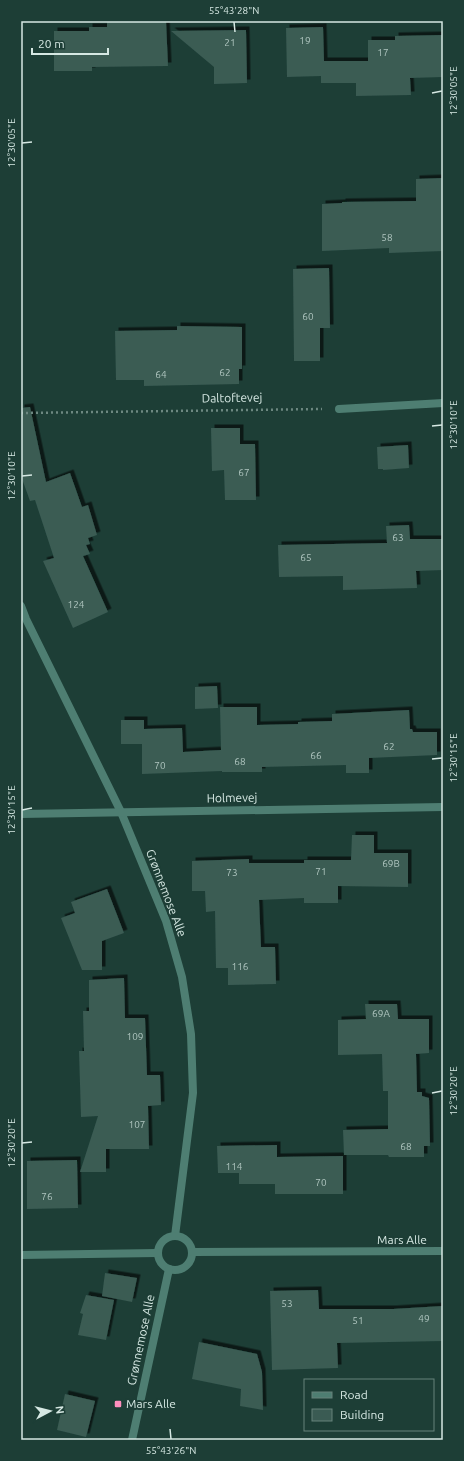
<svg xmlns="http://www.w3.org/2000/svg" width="464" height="1461" viewBox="0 0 464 1461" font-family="Ubuntu,sans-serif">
	<defs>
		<filter id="shadow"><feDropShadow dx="3.5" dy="-3.5" stdDeviation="0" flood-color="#0009"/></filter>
	</defs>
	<rect width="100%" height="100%" fill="#1d3e36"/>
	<g fill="#3a5b53" filter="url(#shadow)">
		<polygon points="107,21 166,21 168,66 92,67 92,71 54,71 54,31 89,31 89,27 107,27"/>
		<polygon points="323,27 324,61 368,61 368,40 395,40 395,36 443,35 443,77 410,78 411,95 356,96 356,83 321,83 321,76 287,77 286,28"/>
		<polygon points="246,30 247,83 214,84 214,67 171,31"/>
		<polygon points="443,178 443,251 389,253 389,248 322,251 322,204 342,203 342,202 416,201 416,179"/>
		<polygon points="329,268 330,328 320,328 320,361 294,361 293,269"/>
		<polygon points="177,326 242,327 242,369 239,369 239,384 144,386 144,380 116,380 115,331 177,330"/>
		<polygon points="30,407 46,482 70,473 82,507 88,505 97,535 88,538 90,544 86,545 90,554 83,556 108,612 73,628 43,561 54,558 35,500 30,501 21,476 21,408"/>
		<polygon points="211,428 240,428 240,444 255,444 256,500 225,500 224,470 212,471"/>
		<polygon points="408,445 409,468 383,470 383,469 378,469 377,447"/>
		<polygon points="409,525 410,539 443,539 443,570 416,571 417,588 343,590 343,576 279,577 278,545 387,543 386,526"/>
		<polygon points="217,686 218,708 195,709 195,687"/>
		<polygon points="220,707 257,707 257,725 298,724 298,722 332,721 332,714 409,710 410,729 412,729 413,732 437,732 437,755 369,758 369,773 346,773 346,765 262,767 262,772 222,772 222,771 142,774 142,744 121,744 121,720 144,720 144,729 182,728 183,752 221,750"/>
		<polygon points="352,835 374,835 374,853 408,853 408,887 338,886 338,903 304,903 304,898 259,900 261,947 275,947 276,984 228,985 228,968 216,968 215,911 206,912 205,891 192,891 192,861 249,859 249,863 304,863 304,860 351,860"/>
		<polygon points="107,889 124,933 102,941 102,970 82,970 61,918 75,913 71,902"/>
		<polygon points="124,978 125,1018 145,1018 147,1075 160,1075 161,1105 148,1106 149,1149 106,1149 106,1172 80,1172 98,1116 81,1117 79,1051 84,1051 83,1011 89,1011 89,980"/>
		<polygon points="365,1004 397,1004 398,1019 429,1019 429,1053 416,1054 417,1092 422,1092 422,1096 429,1098 430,1146 424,1146 424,1157 389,1157 388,1155 344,1155 343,1130 388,1129 388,1091 383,1091 382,1054 338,1055 338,1020 366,1019"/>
		<polygon points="277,1145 277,1157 343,1156 343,1194 275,1194 275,1184 239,1184 239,1173 218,1173 217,1146"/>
		<polygon points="77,1160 78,1208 27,1209 27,1161"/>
		<polygon points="105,1273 137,1278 132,1302 102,1296"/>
		<polygon points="318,1290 319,1309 393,1309 443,1306 443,1341 337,1343 338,1368 272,1370 270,1291"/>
		<polygon points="86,1295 114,1300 106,1340 78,1335 83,1314 80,1313"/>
		<polygon points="199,1342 257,1354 262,1372 263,1410 240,1406 241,1389 192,1379"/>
		<polygon points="65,1394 95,1401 86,1437 57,1430"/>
	</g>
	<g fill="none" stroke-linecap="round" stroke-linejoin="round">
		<polyline stroke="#6d8881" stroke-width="2.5" stroke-dasharray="2 3" stroke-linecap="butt" points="21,413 322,409"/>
		<g stroke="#4e7e72" stroke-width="8">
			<polyline points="339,409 443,403"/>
			<polyline points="21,606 26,619 121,812 166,921 182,977 191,1034 193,1093 175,1236"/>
			<polyline points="21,814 443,807"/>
			<circle cx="175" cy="1253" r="17"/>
			<polyline points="192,1252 443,1251"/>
			<polyline points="21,1255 157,1253"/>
		</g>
		<polyline stroke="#4e7e72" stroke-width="8" points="132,1440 169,1269"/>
	</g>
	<path fill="none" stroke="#d6e8e3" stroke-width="1.5" d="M234,22L235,32M432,93L442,91M22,143L32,142M432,426L442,425M22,476L32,475M432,759L442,758M22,810L32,808M432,1093L442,1091M22,1143L32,1142M170,1429L171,1439"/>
	<rect fill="#fe8ebd" stroke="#1d3e36" stroke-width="1.5" x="114" y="1400" width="8" height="8" rx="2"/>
	<g text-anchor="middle" stroke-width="4" stroke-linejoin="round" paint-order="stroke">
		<g font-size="10" fill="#afc5bf">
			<text x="305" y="44">19</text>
			<text x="230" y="46">21</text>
			<text x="383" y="56">17</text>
			<text x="387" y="241">58</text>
			<text x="308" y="320">60</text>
			<text x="225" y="376">62</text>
			<text x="161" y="378">64</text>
			<text x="244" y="476">67</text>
			<text x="398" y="541">63</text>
			<text x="306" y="561">65</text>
			<text x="76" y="608">124</text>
			<text x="389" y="750">62</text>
			<text x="316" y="759">66</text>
			<text x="240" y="765">68</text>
			<text x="160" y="769">70</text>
			<text x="391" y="867">69B</text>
			<text x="321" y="875">71</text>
			<text x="232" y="876">73</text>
			<text x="240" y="970">116</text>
			<text x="381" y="1017">69A</text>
			<text x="135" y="1040">109</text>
			<text x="137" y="1128">107</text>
			<text x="406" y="1150">68</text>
			<text x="234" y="1170">114</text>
			<text x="321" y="1186">70</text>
			<text x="47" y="1200">76</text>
			<text x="287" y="1307">53</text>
			<text x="424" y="1322">49</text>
			<text x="358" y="1324">51</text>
		</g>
		<g font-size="12" fill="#d6e8e3" stroke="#1d3e36">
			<text transform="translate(232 398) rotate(-1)" y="4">Daltoftevej</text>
			<text transform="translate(232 798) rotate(-1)" y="4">Holmevej</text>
			<text transform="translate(166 893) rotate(69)" y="4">Grønnemose Alle</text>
			<text x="402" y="1244">Mars Alle</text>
			<text transform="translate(141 1340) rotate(-78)" y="4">Grønnemose Alle</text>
		</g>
		<g font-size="12" fill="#d6e8e3" stroke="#1d3e36" text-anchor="start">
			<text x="126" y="1408">Mars Alle</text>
		</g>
	</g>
	<rect width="464" height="1461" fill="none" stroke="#1d3e36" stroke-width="44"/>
	<rect x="304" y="1379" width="130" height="52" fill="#1d3e36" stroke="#67827b"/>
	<rect x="312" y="1392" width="20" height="6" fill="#4e7e72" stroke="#67827b"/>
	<text x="340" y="1399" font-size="12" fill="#d6e8e3">Road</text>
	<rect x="312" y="1409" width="20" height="12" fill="#3a5b53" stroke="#67827b"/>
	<text x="340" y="1419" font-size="12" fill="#d6e8e3">Building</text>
	<g transform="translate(50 1411) rotate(83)" stroke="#1d3e36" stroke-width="3" paint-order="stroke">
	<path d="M0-3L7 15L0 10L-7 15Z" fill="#d6e8e3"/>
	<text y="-6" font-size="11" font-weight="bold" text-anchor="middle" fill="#d6e8e3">N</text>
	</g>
	<path d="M32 48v6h76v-6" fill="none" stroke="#d6e8e3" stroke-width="2"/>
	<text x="38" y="48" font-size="12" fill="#d6e8e3" stroke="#1d3e36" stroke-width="3" paint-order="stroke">20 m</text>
	<rect x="22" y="22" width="420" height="1417" fill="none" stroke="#d6e8e3" stroke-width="1.5"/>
	<g font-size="10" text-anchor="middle" fill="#d6e8e3">
		<text x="234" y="14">55°43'28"N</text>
		<text transform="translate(453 91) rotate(-90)" y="4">12°30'05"E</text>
		<text transform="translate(11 143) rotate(-90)" y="4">12°30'05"E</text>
		<text transform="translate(453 425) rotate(-90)" y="4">12°30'10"E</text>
		<text transform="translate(11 476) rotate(-90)" y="4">12°30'10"E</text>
		<text transform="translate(453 758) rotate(-90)" y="4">12°30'15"E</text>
		<text transform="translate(11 810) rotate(-90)" y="4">12°30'15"E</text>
		<text transform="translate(453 1091) rotate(-90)" y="4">12°30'20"E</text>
		<text transform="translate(11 1143) rotate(-90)" y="4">12°30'20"E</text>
		<text x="171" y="1454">55°43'26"N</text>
	</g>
</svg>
